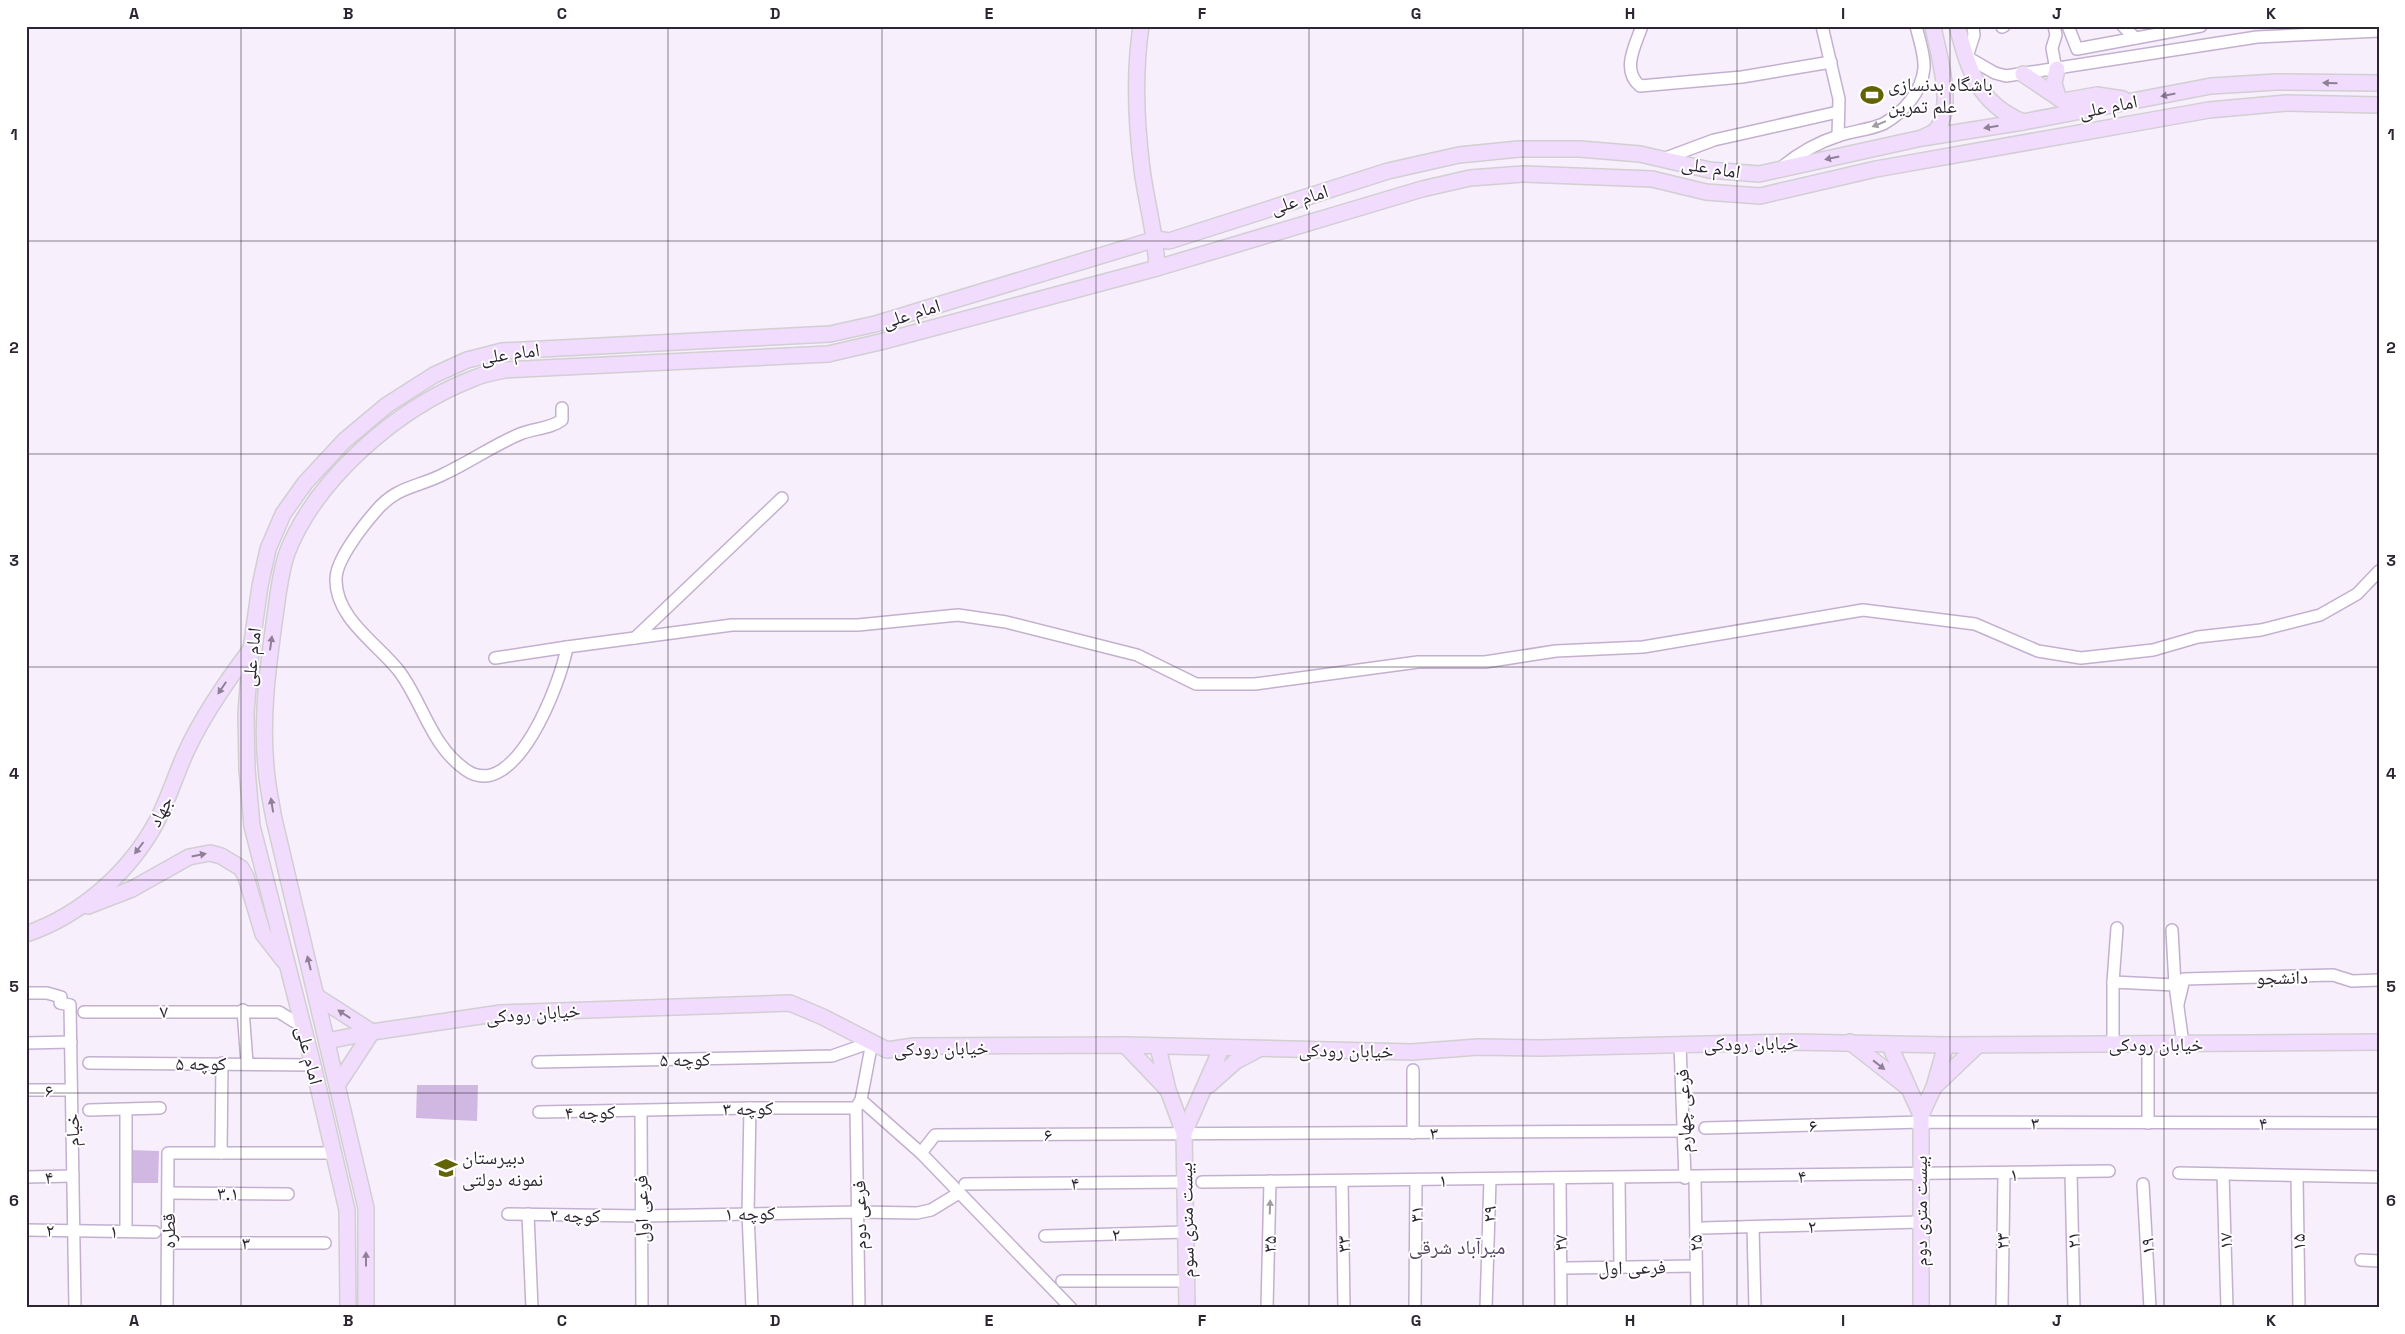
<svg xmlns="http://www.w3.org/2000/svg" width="2405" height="1334" viewBox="0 0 2405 1334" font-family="'Space Grotesk','Noto Naskh Arabic',sans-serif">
	<rect width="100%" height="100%" fill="#f7effc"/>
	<g fill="#d1b8e2">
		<polygon points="417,1085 478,1085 477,1121 416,1118"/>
		<polygon points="129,1150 159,1151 158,1183 128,1183"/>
	</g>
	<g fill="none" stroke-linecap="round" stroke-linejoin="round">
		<defs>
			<g id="minor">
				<path d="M1642,26C1635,46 1621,70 1640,86L1742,77L1831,62"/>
				<polyline points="1822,26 1839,99 1838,136"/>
				<polyline points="1973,26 1974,35 1967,57 1995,73 2006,76 2257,37 2379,31"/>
				<polyline points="2054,26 2056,35 2052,48 2056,70"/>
				<polyline points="2068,26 2077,49 2201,26"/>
				<polyline points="2123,26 2135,38"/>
				<polyline points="2002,27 2004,26"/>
				<polyline points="1663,159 1714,140 1838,112"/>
				<path d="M1782,167C1798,154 1819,142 1838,136C1853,131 1869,130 1883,124C1903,113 1922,92 1924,68C1925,55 1919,39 1916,26"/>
				<polyline points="635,638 782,498"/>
				<polyline points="567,647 732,625 858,625 958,615 1006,622 1137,655 1196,684 1255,684 1418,662 1485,662 1556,651 1643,647 1863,610 1975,624 2038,651 2081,658 2153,650 2198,637 2261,630 2320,615 2357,594 2379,571"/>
				<path d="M495,658L567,647C561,682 515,804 466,770C431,746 423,703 399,671C378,644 335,618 336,579C336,560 362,527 375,512C397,485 418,488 446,473C471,461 494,445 520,434C534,428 550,429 562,420V408"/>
				<polyline points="2172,930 2175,985 2183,1044"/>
				<polyline points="2113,982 2175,985"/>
				<polyline points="26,993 47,993 61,997 60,1003 70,1005 75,1308"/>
				<polyline points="2178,1004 2184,979 2333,975 2352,981 2379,980"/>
				<polyline points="243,1010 247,1063"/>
				<polyline points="84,1012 279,1012 303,1027"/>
				<polyline points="26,1043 71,1042"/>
				<polyline points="2113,1043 2113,982 2117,928"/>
				<polyline points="2148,1044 2148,1123"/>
				<polyline points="1680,1045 1685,1178"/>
				<polyline points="538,1062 832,1056 872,1042 861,1100 856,1108 859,1308"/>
				<polyline points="89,1063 313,1065"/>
				<polyline points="26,1090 71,1090"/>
				<polyline points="861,1100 921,1153 1071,1308"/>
				<polyline points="750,1108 748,1213 752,1308"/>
				<polyline points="89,1110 160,1108"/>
				<polyline points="641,1111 642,1308"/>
				<polyline points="539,1112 750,1108 856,1108"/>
				<polyline points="1705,1128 1921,1122 2379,1123"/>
				<polyline points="1413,1133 1413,1070"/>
				<polyline points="221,1153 222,1063"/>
				<polyline points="921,1153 935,1135 1684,1131"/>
				<polyline points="2071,1172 2074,1308"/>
				<polyline points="2179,1173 2379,1177"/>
				<polyline points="2223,1174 2227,1308"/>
				<polyline points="2297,1176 2299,1308"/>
				<polyline points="26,1177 73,1176"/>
				<polyline points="1695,1178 1697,1308"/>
				<polyline points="1560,1179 1561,1308"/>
				<polyline points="1619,1179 1620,1266"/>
				<polyline points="1342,1181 1344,1308"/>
				<polyline points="1202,1182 2109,1171"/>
				<polyline points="965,1184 1185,1182"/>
				<polyline points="2143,1184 2150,1308"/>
				<polyline points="168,1193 288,1194"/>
				<polyline points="508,1214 642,1216 859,1212 917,1213 931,1210 959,1193"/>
				<polyline points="528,1214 532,1308"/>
				<polyline points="1753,1227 1755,1308"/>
				<polyline points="1703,1228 1920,1222"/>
				<polyline points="26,1230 155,1232"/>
				<polyline points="126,1231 126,1110"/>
				<polyline points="1045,1236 1186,1232"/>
				<polyline points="168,1243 325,1243"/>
				<polyline points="2361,1260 2379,1261"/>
				<polyline points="1568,1268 1695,1266"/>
				<polyline points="1062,1281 1187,1281"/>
				<polyline points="167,1308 168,1153 334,1153"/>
				<polyline points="1267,1308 1270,1181"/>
				<polyline points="1415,1308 1416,1180"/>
				<polyline points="1486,1308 1490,1179"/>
				<polyline points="2002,1308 2004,1174"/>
			</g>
			<g id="major">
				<path d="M1141,26C1134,73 1136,122 1142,169C1146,202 1156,234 1157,268"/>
				<path d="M1957,26C1969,71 1978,103 2023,122"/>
				<polyline points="2057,69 2054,83 2058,97"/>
				<polyline points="2023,74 2063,101 2097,95 2123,99"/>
				<path d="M1924,137C1928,135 1934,133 1937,129C1955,105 1938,54 1933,26"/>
				<polyline points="88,906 132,889 189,857 210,853 221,856 241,868 246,877 263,934 284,961"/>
				<path d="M26,934C82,915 131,871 158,819C169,797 176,774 186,752C203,715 226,682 251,649"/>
				<polyline points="316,996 372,1032 338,1084"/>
				<polyline points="327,1041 372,1032 501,1013 790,1003 823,1017 887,1050 914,1046 1125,1045 1412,1052 1478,1047 1541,1048 1792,1042 1946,1045 2379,1042"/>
				<polyline points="1850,1042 1906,1086"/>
				<polyline points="1889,1044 1921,1115 1921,1308"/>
				<polyline points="1125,1045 1167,1089"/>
				<polyline points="1158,1047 1168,1090 1184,1133 1187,1308"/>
				<polyline points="1209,1085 1236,1061 1257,1050"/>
				<polyline points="1935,1086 1978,1045"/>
				<polyline points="1921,1115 1934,1087 1946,1045"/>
				<polyline points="1184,1133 1221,1049"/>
				<polyline points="348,1308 347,1210 313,1065 252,826 247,769 246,713 251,649 260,586 268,549 283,514 305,483 344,441 387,405 434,375 467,360 502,351 830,334 875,324 1156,239 1169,241 1388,171 1459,155 1519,149 1580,149 1640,154 1709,170 1759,174 1922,138 2023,122 2211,86 2276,82 2379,83"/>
				<path d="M366,1308V1208L274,819C271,802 267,784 266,767C261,717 268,666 275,616C278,596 280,573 287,553C316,478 398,408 472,379C483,374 494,372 505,370L828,354L880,342L1157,268L1422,189L1470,178L1523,174L1652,179L1706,192L1760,196L1876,169L2209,110L2286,103L2379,105"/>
			</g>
		</defs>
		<use href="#minor" stroke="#c3b0cf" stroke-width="14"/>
		<use href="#major" stroke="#d1cfd2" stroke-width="18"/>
		<use href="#minor" stroke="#fff" stroke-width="11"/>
		<use href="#major" stroke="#f1dcfe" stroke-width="15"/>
	</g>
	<defs><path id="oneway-solid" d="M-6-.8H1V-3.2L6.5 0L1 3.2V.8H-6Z" transform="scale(1.25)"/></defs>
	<g fill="#8f8098">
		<use href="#oneway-solid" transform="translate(2330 83) rotate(-179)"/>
		<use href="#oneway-solid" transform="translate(2168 95) rotate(169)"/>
		<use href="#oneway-solid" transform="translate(1991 127) rotate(171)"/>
		<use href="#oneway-solid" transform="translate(1832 158) rotate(168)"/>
		<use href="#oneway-solid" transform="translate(271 643) rotate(-82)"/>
		<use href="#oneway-solid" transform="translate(222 688) rotate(124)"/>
		<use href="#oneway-solid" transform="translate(272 805) rotate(-99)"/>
		<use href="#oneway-solid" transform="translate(139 848) rotate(127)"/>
		<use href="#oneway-solid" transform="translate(199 855) rotate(-11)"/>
		<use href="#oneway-solid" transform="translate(309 963) rotate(-104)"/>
		<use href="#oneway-solid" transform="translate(344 1014) rotate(-147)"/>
		<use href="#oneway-solid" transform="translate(1879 1065) rotate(38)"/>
		<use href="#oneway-solid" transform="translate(366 1259) rotate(-90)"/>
	</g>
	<g fill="#a09da2">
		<use href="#oneway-solid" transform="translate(1879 124) rotate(158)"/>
		<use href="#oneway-solid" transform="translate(1270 1207) rotate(-88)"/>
	</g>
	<path fill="none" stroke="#2d2531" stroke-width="1" stroke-opacity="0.55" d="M241,26V1308M455,26V1308M668,26V1308M882,26V1308M1096,26V1308M1309,26V1308M1523,26V1308M1737,26V1308M1950,26V1308M2164,26V1308M26,241H2379M26,454H2379M26,667H2379M26,880H2379M26,1093H2379"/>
	<defs>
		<symbol id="stadium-bare" viewBox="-9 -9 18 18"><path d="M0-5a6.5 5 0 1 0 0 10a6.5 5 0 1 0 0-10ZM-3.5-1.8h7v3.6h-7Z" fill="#616400" stroke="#fff" stroke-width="2.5" paint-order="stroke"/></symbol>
		<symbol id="school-bare" viewBox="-9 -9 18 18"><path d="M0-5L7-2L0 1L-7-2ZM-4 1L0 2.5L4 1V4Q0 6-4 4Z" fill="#616400" stroke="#fff" stroke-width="2.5" paint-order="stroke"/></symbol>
	</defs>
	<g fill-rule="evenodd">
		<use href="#stadium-bare" x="1856" y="79" width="32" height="32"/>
		<use href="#school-bare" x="430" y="1152" width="32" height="32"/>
	</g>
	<g text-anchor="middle" stroke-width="4" stroke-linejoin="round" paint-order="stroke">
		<g font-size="19" fill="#2d2531" stroke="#fff" text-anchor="start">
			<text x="1888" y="91">باشگاه بدنسازی<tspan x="1888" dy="22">علم تمرین</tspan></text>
			<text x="462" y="1164">دبیرستان<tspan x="462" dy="22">نمونه دولتی</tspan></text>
		</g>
		<g font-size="19" fill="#2d2531" stroke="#fff">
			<text transform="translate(2108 106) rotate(-11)" y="7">امام علی</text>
			<text transform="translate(1711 167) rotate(9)" y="7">امام علی</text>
			<text transform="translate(1299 199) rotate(-18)" y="7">امام علی</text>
			<text transform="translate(911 313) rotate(-17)" y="7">امام علی</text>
			<text transform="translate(510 353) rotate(-8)" y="7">امام علی</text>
			<text transform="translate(251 657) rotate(-84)" y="7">امام علی</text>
			<text transform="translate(160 811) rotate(-63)" y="7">جهاد</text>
			<text transform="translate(2282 977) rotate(-1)" y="7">دانشجو</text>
			<text transform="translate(164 1011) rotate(-1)" y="7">۷</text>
			<text transform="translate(533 1013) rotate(-4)" y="7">خیابان رودکی</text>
			<text transform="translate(1751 1043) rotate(-1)" y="7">خیابان رودکی</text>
			<text x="2156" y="1051">خیابان رودکی</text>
			<text transform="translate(941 1048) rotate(-1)" y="7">خیابان رودکی</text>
			<text transform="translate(1346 1050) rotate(1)" y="7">خیابان رودکی</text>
			<text transform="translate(310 1055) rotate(76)" y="7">امام علی</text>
			<text transform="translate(685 1059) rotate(-1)" y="7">کوچه ۵</text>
			<text x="201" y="1070">کوچه ۵</text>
			<text x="49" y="1097">۶</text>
			<text transform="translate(748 1108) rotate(-1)" y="7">کوچه ۳</text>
			<text transform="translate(1683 1111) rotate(-92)" y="7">فرعی چهارم</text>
			<text transform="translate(590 1112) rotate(-1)" y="7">کوچه ۴</text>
			<text x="2035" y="1130">۳</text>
			<text x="2263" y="1130">۴</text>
			<text transform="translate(1813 1125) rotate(-2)" y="7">۶</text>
			<text transform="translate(72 1130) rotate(-91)" y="7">خیام</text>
			<text x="1434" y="1140">۳</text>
			<text x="1048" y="1141">۶</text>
			<text transform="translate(2014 1174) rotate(-2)" y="7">۱</text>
			<text transform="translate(1802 1176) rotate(-1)" y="7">۴</text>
			<text transform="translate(49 1177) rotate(-1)" y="7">۴</text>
			<text x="1443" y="1187">۱</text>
			<text transform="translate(1075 1183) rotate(-1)" y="7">۴</text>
			<text transform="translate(228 1193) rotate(1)" y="7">۳.۱</text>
			<text transform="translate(641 1209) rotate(-91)" y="7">فرعی اول</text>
			<text transform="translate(1920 1211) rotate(-90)" y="7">بیست متری دوم</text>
			<text transform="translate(750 1213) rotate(-1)" y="7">کوچه ۱</text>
			<text transform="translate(1416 1214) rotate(-90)" y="7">۳۱</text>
			<text transform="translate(1489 1214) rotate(-89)" y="7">۲۹</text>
			<text transform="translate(575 1215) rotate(1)" y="7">کوچه ۲</text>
			<text transform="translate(859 1215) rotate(-91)" y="7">فرعی دوم</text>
			<text transform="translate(1186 1220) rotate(-91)" y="7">بیست متری سوم</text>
			<text transform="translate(1812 1226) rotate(-2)" y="7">۲</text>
			<text x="50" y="1237">۲</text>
			<text transform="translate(114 1231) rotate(2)" y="7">۱</text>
			<text transform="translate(168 1231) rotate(-90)" y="7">قطره</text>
			<text transform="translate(1116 1234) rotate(-2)" y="7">۲</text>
			<text transform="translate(2073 1240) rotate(-91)" y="7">۲۱</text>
			<text transform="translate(2002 1241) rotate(-90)" y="7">۲۳</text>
			<text transform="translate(2225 1241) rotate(-92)" y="7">۱۷</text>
			<text transform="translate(2298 1242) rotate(-91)" y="7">۱۵</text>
			<text x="246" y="1250">۳</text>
			<text transform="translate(1560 1243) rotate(-90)" y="7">۲۷</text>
			<text transform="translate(1695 1243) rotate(-91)" y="7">۲۵</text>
			<text transform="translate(1269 1244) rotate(-88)" y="7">۳۵</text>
			<text transform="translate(1343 1244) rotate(-91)" y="7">۳۳</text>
			<text transform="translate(2147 1246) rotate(-93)" y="7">۱۹</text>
			<text transform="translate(1632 1267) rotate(-1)" y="7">فرعی اول</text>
		</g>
		<g font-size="20" fill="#564661" stroke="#fff">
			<text x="1457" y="1254">میرآباد شرقی</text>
		</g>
	</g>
	<rect width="2405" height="1334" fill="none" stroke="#ffffff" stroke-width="55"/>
	<rect x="28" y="28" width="2350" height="1278" fill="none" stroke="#2d2531" stroke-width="2"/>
	<g font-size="16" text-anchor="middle" font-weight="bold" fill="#2d2531">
		<text x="134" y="19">A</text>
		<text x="348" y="19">B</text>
		<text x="562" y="19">C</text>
		<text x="775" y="19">D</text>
		<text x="989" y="19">E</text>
		<text x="1202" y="19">F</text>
		<text x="1416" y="19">G</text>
		<text x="1630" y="19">H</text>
		<text x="1843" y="19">I</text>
		<text x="2057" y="19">J</text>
		<text x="2271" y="19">K</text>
		<text x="14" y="140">1</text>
		<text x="2391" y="140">1</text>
		<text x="14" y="353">2</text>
		<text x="2391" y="353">2</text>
		<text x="14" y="566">3</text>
		<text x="2391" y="566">3</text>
		<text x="14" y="779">4</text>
		<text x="2391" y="779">4</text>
		<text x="14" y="992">5</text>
		<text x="2391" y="992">5</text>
		<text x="14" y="1206">6</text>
		<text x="2391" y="1206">6</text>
		<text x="134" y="1326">A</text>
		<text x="348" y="1326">B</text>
		<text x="562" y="1326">C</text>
		<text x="775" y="1326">D</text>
		<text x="989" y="1326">E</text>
		<text x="1202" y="1326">F</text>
		<text x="1416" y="1326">G</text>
		<text x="1630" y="1326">H</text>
		<text x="1843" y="1326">I</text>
		<text x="2057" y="1326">J</text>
		<text x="2271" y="1326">K</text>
	</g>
</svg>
